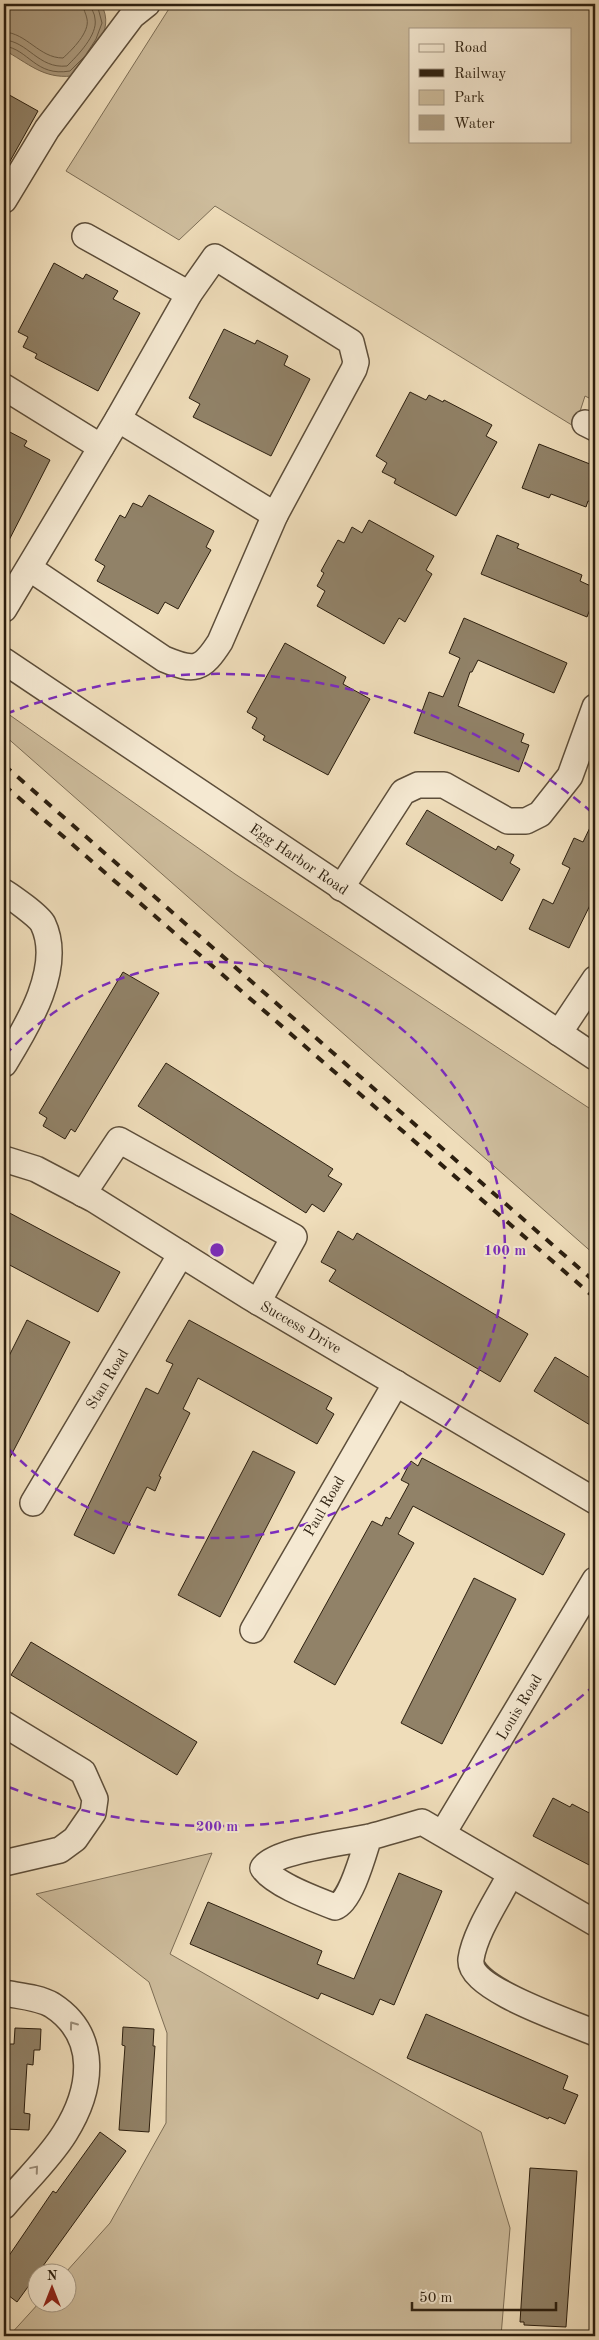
<svg xmlns="http://www.w3.org/2000/svg" width="599" height="2340" viewBox="0 0 599 2340" font-family="'Old Standard TT',serif">
	<rect width="100%" height="100%" fill="#efddba"/>
	<filter id="stains"><feTurbulence type="fractalNoise" baseFrequency=".004" numOctaves="4"/><feColorMatrix values="0 0 0 0 .2 0 0 0 0 .09 0 0 0 0 .02 0 0 0 .5 -.17"/></filter>
	<radialGradient id="worn" r=".72"><stop offset=".6" stop-color="#630" stop-opacity="0"/><stop offset="1" stop-color="#630" stop-opacity=".3"/></radialGradient>
	<g fill="#cebd9d" stroke="#7d6e56" fill-rule="evenodd">
		<path d="M172,4H595V401L585,396L575,427L215,206L179,240L66,171ZM410,29H570V141H410Z"/>
		<polygon points="4,711 235,874 595,1112 595,1255 4,735"/>
		<polygon points="212,1853 170,1954 481,2132 510,2228 501,2336 9,2336 39,2303 68,2302 66,2272 110,2223 166,2123 167,2033 149,1982 36,1894"/>
	</g>
	<path fill="#ad9c80" stroke="#796a53" d="M4,4H101C117,32 89,54 72,76C43,79 28,63 4,50Z"/>
	<g fill="none" stroke-linecap="round" stroke-linejoin="round">
		<g stroke="#6c5e48" stroke-width="1">
			<path d="M4,32C27,33 39,58 63,58C72,50 90,32 87,19C86,13 83,10 83,4"/>
			<path d="M4,40C28,41 38,69 67,66C77,56 98,35 95,19C95,13 91,10 90,4"/>
			<path d="M4,46C29,49 35,77 70,71L85,56"/>
			<polyline points="87,53 96,39 102,23 97,4"/>
		</g>
	</g>
	<g fill="#918268" stroke="#2c1f0f">
		<polygon points="4,92 38,111 4,172"/>
		<polygon points="54,263 83,279 86,274 118,291 113,299 140,313 98,391 35,358 37,354 23,347 28,337 18,332"/>
		<polygon points="224,329 255,344 257,340 288,356 284,365 310,379 271,456 193,417 200,404 189,398"/>
		<polygon points="410,392 426,400 429,395 443,402 444,400 492,425 486,436 497,442 456,516 394,483 396,479 382,472 387,463 376,456"/>
		<polygon points="4,429 27,441 24,446 50,460 4,550"/>
		<polygon points="539,444 595,466 595,503 588,501 586,507 551,494 549,498 522,488"/>
		<polygon points="149,495 214,531 206,547 211,550 178,609 165,602 158,614 97,581 105,566 95,560 120,515 125,518 133,503 142,507"/>
		<polygon points="369,520 434,556 426,570 432,574 405,622 399,618 384,644 317,606 325,591 317,586 324,573 321,571 338,540 344,543 352,527 362,533"/>
		<polygon points="497,535 519,544 517,548 582,575 580,581 595,588 595,596 587,617 481,574"/>
		<polygon points="464,618 567,663 554,693 478,660 472,672 470,672 458,706 524,734 521,742 529,745 519,772 414,733 429,692 443,697 460,658 449,653"/>
		<polygon points="285,643 346,677 343,684 370,699 328,775 263,740 265,736 252,728 257,718 247,712"/>
		<polygon points="427,810 496,850 498,846 514,855 510,863 520,869 502,901 406,844"/>
		<polygon points="595,817 595,895 569,948 529,929 543,899 553,904 570,868 562,864 574,838 583,842"/>
		<polygon points="123,972 159,993 75,1132 71,1129 65,1139 43,1126 47,1118 39,1113"/>
		<polygon points="166,1063 333,1169 328,1176 342,1184 324,1212 312,1204 306,1213 138,1106"/>
		<polygon points="4,1210 120,1272 98,1312 4,1262"/>
		<polygon points="338,1231 353,1240 357,1233 528,1334 500,1382 329,1281 336,1270 321,1262"/>
		<polygon points="27,1320 70,1342 4,1469 4,1366"/>
		<polygon points="189,1320 332,1398 326,1409 334,1414 317,1444 198,1378 183,1409 190,1413 159,1476 161,1477 155,1491 147,1487 114,1554 74,1535 146,1388 158,1394 173,1364 166,1361"/>
		<polygon points="555,1357 595,1381 595,1428 534,1391"/>
		<polygon points="253,1451 295,1472 220,1617 178,1595"/>
		<polygon points="422,1458 565,1534 543,1575 413,1506 398,1534 414,1543 335,1685 294,1662 372,1521 382,1526 386,1517 390,1519 409,1484 401,1480 411,1461 418,1466"/>
		<polygon points="474,1578 516,1599 442,1744 401,1723"/>
		<polygon points="31,1642 197,1742 177,1775 11,1675"/>
		<polygon points="553,1798 570,1807 572,1804 595,1816 595,1868 533,1836"/>
		<polygon points="399,1873 442,1891 394,2005 380,1999 373,2015 321,1993 318,1999 190,1944 208,1902 322,1951 317,1964 354,1979"/>
		<polygon points="426,2014 568,2076 563,2089 578,2095 565,2124 549,2117 548,2119 407,2058"/>
		<polygon points="123,2027 154,2029 153,2046 155,2046 149,2132 119,2130 125,2046 122,2045"/>
		<polygon points="15,2028 41,2029 40,2050 34,2050 33,2065 27,2064 24,2113 30,2114 29,2130 4,2129 4,2044 14,2044"/>
		<polygon points="100,2132 126,2151 17,2302 4,2292 4,2263 53,2191 56,2193"/>
		<polygon points="530,2168 577,2171 566,2327 524,2325 524,2322 520,2322"/>
	</g>
	<g fill="none" stroke-linecap="round" stroke-linejoin="round">
		<defs>
			<g id="minor">
				<polyline points="4,200 47,129 132,16 147,4"/>
				<polyline points="85,236 189,294"/>
				<polyline points="4,387 101,447"/>
				<polyline points="118,419 275,515"/>
				<polyline points="585,423 595,428"/>
				<path d="M4,609L118,419L189,294L215,257L351,342L356,362L354,369L275,515L220,642C202,670 195,672 164,659L29,568"/>
				<polyline points="4,661 595,1057"/>
				<polyline points="341,888 403,792 418,785 444,785 508,821 526,821 540,814 570,776 595,707"/>
				<path d="M4,892C12,897 39,916 43,924C64,968 26,1028 4,1064"/>
				<polyline points="559,1033 595,979"/>
				<polyline points="4,1159 36,1169 93,1199 248,1296 595,1501"/>
				<polyline points="83,1194 119,1140 294,1237 258,1302"/>
				<polyline points="33,1503 181,1254"/>
				<polyline points="253,1630 396,1383"/>
				<polyline points="4,1724 83,1772 95,1799 93,1813 75,1839 60,1850 4,1863"/>
				<polyline points="443,1833 595,1580"/>
				<path d="M369,1837C364,1852 351,1902 335,1907C315,1899 275,1885 263,1868C275,1850 347,1842 370,1837C388,1832 405,1827 422,1822L595,1923"/>
				<path d="M510,1875C498,1899 475,1932 471,1959C467,1989 571,2022 595,2033"/>
				<path d="M4,1993C19,1996 38,1997 52,2005C100,2036 92,2090 65,2133C49,2159 24,2182 4,2206"/>
			</g>
		</defs>
		<use href="#minor" stroke="#5d4e3a" stroke-width="28"/>
		<use href="#minor" stroke="#f5e9d2" stroke-width="25"/>
		<g stroke="#2c1f0f" stroke-width="4" stroke-dasharray="9 9" stroke-linecap="butt">
			<polyline points="4,765 595,1282"/>
			<polyline points="4,785 595,1298"/>
		</g>
	</g>
	<defs><path id="oneway-chevron" d="M-2-3.5L2.5 0L-2 3.5" fill="none" stroke-width="1.6" stroke-linecap="round" stroke-linejoin="round" transform="scale(1.25)"/></defs>
	<g stroke="#9b8e7a">
		<use href="#oneway-chevron" transform="translate(73 2025) rotate(-126)"/>
		<use href="#oneway-chevron" transform="translate(35 2169) rotate(-50)"/>
	</g>
	<g fill="none" stroke="#7b2cbf" stroke-width="2.5" stroke-dasharray="9 6">
		<path d="M5 1055A288 288 0 1 1 5 1445"/>
		<path d="M595 1685A576 576 0 0 1 6 1786M6 714A576 576 0 0 1 595 815"/>
	</g>
	<g text-anchor="middle" stroke-width="4" stroke-linejoin="round" paint-order="stroke">
		<g font-size="15" fill="#2c1f0f" stroke="#f5e9d2">
			<text transform="translate(299 859) rotate(34)" y="5">Egg Harbor Road</text>
			<text transform="translate(301 1327) rotate(30)" y="5">Success Drive</text>
			<text transform="translate(107 1379) rotate(-59)" y="5">Stan Road</text>
			<text transform="translate(324 1506) rotate(-60)" y="5">Paul Road</text>
			<text transform="translate(519 1707) rotate(-59)" y="5">Louis Road</text>
		</g>
	</g>
	<circle cx="217" cy="1250" r="8" fill="#7b2cbf" stroke="#f5e9d2" stroke-width="2.5"/>
	<g font-size="15" text-anchor="middle" font-weight="bold" fill="#7b2cbf" stroke="#f5e9d2" stroke-width="4" stroke-linejoin="round" paint-order="stroke">
		<text x="505" y="1255">100 m</text>
		<text x="217" y="1831">200 m</text>
	</g>
	<rect width="599" height="2340" fill="none" stroke="#efddba" stroke-width="20"/>
	<rect x="5" y="5" width="589" height="2330" fill="none" stroke="#2c1f0f" stroke-width="2.5"/>
	<rect x="10" y="10" width="579" height="2320" fill="none" stroke="#2c1f0f"/>
	<rect x="409" y="28" width="162" height="115" fill="#f5e9d2" stroke="#a59884"/>
	<rect x="419" y="44" width="25" height="8" fill="#f5e9d2" stroke="#a59884"/>
	<text x="454" y="52" font-size="15" fill="#2c1f0f">Road</text>
	<rect x="419" y="69" width="25" height="8" fill="#2c1f0f" stroke="#a59884"/>
	<text x="454" y="78" font-size="15" fill="#2c1f0f">Railway</text>
	<rect x="419" y="90" width="25" height="15" fill="#cebd9d" stroke="#a59884"/>
	<text x="454" y="102" font-size="15" fill="#2c1f0f">Park</text>
	<rect x="419" y="115" width="25" height="15" fill="#ad9c80" stroke="#a59884"/>
	<text x="454" y="128" font-size="15" fill="#2c1f0f">Water</text>
	<g transform="translate(52 2288)"><circle r="24" fill="#f5e9d2" stroke="#a59884"/>
	<path d="M0-4L9 19L0 12L-9 19Z" fill="#8f2418"/>
	<text y="-8" font-size="14" font-weight="bold" text-anchor="middle" fill="#2c1f0f">N</text>
	</g>
	<path d="M412 2302v8h144v-8" fill="none" stroke="#2c1f0f" stroke-width="2.5"/>
	<text x="419" y="2302" font-size="15" fill="#2c1f0f" stroke="#f5e9d2" stroke-width="4" paint-order="stroke">50 m</text>
	<rect width="100%" height="100%" filter="url(#stains)"/>
	<rect width="100%" height="100%" fill="url(#worn)"/>
</svg>
